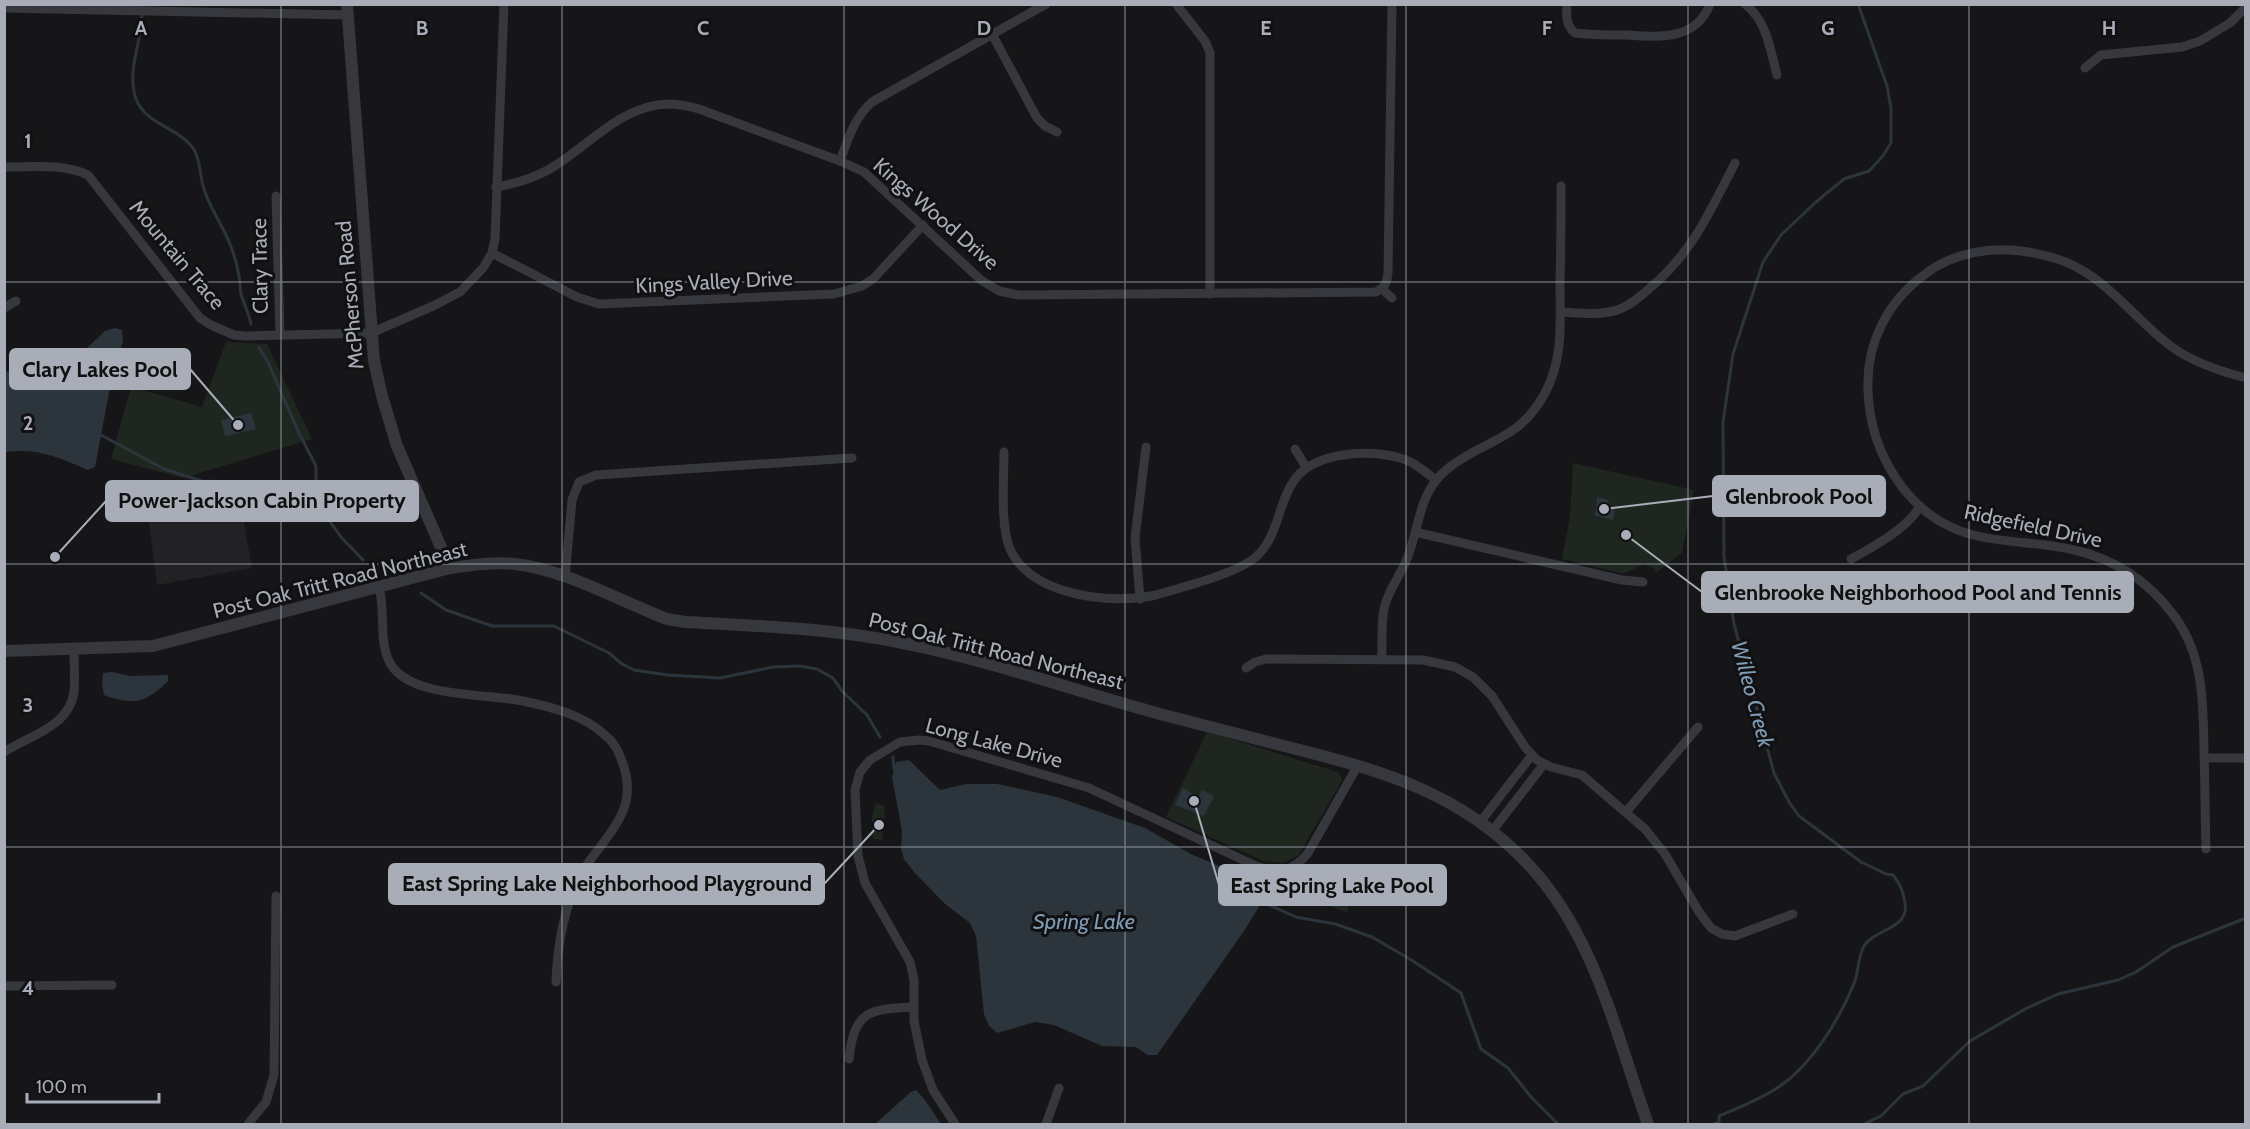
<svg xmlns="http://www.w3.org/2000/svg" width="2250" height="1129" viewBox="0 0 2250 1129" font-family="Cabin,sans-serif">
	<rect width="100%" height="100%" fill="#161618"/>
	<polygon fill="#222225" points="228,496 241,505 252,568 157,585 148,514 151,509"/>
	<g fill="#1e261f">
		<polygon points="226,342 267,344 312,439 183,478 111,459 131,387 202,407"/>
		<polygon points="1573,463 1694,490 1682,553 1656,573 1653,568 1645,564 1625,573 1620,573 1562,559 1570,517"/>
		<path d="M1207,732C1251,744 1293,759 1338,772L1341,776L1342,781L1298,856L1283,863L1263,861L1166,817Z"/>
		<path d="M877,803L884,806L885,813L882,840L873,839C872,828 870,812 877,803Z"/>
		<polygon points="1322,888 1352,898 1347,912 1317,902"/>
	</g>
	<g fill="#2c353c">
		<path d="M115,328L122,330L123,340L109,393L95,467L88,470C57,457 40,448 5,452V372L32,365L69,360L88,347L105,331Z"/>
		<polygon points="251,413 256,429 225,436 221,420"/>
		<polygon points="1597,497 1609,500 1607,507 1615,509 1613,520 1593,515 1596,512"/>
		<path d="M112,672L131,676L168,675V681C146,703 134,706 104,695L102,684L103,673Z"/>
		<polygon points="909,760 940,790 966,784 997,784 1057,797 1145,828 1191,854 1264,885 1267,889 1265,897 1244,931 1157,1055 1148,1055 1136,1047 1102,1046 1054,1025 1035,1022 997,1033 989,1026 984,1014 976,936 970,923 944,903 914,872 904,859 901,849 902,831 892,777 896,762"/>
		<polygon points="1183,788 1198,797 1202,790 1214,796 1204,816 1175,805"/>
		<polygon points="916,1090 925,1100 941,1124 875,1124 911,1092"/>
	</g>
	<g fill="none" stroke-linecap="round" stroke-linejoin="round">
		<g stroke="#2c353c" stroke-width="3">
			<path d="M141,4C146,36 125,67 136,99C146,125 178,127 193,148C202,162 199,178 205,192C210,207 220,222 227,237C232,248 236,260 238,271C240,279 240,287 241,294C244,304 249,314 251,324"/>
			<polyline points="259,348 267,360 298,431 316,466 316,492 326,516 341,537 363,560"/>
			<polyline points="101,435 164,469 202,481 232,482 277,494 316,492"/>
			<polyline points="421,593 446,610 492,626 554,626 609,653 622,664 634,670 668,675 720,678 773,667 800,666 817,669 833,678 842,691 867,715 880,737"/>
			<polyline points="893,757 894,769 897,771"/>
			<polyline points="1260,901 1296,917 1335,924 1372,937 1413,961 1461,993 1481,1049 1508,1068 1531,1097 1558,1124"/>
			<path d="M1714,1124L1719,1122V1116C1738,1108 1759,1100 1777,1088C1810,1067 1838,1022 1853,986C1859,974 1857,959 1864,946C1874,929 1910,929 1905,903C1902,889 1902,887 1893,875L1886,874L1861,862L1799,816L1789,802L1774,773L1734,624L1724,557L1723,422L1733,354L1763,262L1781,235L1816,202L1844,179L1869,171L1882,157L1891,143V108L1887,86L1858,4"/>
			<polyline points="1864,1124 1881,1116 1903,1094 1923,1086 1970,1041 2027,1008 2058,994 2118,980 2136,972 2173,947 2246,918"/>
		</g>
		<g stroke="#37383d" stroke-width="9">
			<polyline points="1176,4 1205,41 1210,53 1210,294"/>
			<path d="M1567,4C1566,16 1566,26 1575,33C1592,35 1609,35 1626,35C1659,37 1696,41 1710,4"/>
			<path d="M1745,4C1767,21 1770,49 1777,75"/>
			<polyline points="4,8 348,15"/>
			<polyline points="992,34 1037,118 1045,126 1057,132"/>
			<polyline points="2085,68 2101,55 2182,47 2200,41 2230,23 2246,7"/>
			<path d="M840,161C848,139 854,118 872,102L1046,4"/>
			<path d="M4,167C32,167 63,163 88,175L200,318L211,325L234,335L246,336L371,333L433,306L460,292L483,268L492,253L495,239L504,4"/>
			<path d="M496,187C515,184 531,179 548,170C587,148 619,106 667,104C678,104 689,106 699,109L840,161L864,172L981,280L999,291L1019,295L1376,292C1385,287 1387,283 1388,273L1392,4"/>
			<polyline points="276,196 280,335"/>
			<polyline points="492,253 577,297 599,304 834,294 862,286 873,279 923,225"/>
			<polyline points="1382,289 1392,298"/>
			<polyline points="4,308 16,301"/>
			<path d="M1560,312C1579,313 1602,316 1620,309C1631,305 1641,296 1650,288C1693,252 1710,211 1735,163"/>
			<polyline points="1295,449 1306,467"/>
			<path d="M1004,452C1004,478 1000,526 1010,549C1031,596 1111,605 1156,595C1182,587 1237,574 1257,556C1279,535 1278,502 1295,479C1316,451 1375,448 1406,460C1417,464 1426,473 1436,480"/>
			<polyline points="1415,532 1622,580 1643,582"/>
			<path d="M1851,559C1873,547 1908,528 1920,506"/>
			<polyline points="565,577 572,500 579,482 596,475 852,458"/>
			<path d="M379,587C386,611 378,641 390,663C410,699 488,693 523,701C552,707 584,715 606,736C616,744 620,755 624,767C641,820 591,845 574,888C563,917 557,951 556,982"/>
			<polyline points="1140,599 1135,538 1146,447"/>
			<path d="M1382,659C1382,643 1381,625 1384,609C1388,589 1402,574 1408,556C1420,524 1419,493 1446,470C1483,439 1518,443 1545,393C1564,358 1560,320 1560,282C1561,250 1561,218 1561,186"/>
			<polyline points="1246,668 1255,662 1266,659 1423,660 1455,667 1473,677 1492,696 1525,747 1537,760 1551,767 1582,775 1645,829 1665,854 1699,912 1711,928 1722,934 1735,936 1793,914"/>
			<path d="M4,752C30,735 69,727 74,692C75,678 74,663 74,649"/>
			<polyline points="2204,758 2246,758"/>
			<polyline points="1626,812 1698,727"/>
			<polyline points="1481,821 1532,755"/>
			<polyline points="1493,830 1544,764"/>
			<path d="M2206,849C2205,816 2205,783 2204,750C2203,703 2204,657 2175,617C2149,581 2113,558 2070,549C2038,542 2004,543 1973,535C1908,518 1870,453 1868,390C1866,344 1887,302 1924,275C1953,252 1992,246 2028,252C2045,255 2063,259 2078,268C2117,289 2143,329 2181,353C2201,365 2223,372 2246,378"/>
			<polyline points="4,986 112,985"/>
			<path d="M849,1059C854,1011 869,1009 913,1007"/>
			<polyline points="248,1124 266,1102 274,1075 276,896"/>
			<path d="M955,1124L933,1090L922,1060L914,1021V980L910,962L865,883L858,856L855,790L860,772L870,760L900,742L919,740L929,741L1089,788L1256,866C1278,873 1292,873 1308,853L1358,765"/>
			<polyline points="1046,1124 1059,1088"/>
		</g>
		<g stroke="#37383d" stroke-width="12">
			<polyline points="347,4 374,361 382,396 397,446 450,568"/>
			<path d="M4,651L153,646L450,568C471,565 493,562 515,564C564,569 620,601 667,619L685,622C759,626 830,628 903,643C990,660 1074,691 1160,714C1204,725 1248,737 1292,748C1383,771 1461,793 1527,863C1595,934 1616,1035 1648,1124"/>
		</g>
	</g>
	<path fill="none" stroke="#a8adb8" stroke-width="1.5" stroke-opacity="0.55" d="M281,4V1124M562,4V1124M844,4V1124M1125,4V1124M1406,4V1124M1688,4V1124M1969,4V1124M4,282H2246M4,564H2246M4,847H2246"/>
	<g text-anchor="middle" stroke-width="6" stroke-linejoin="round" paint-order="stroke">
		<g font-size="21" fill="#a8adb8" stroke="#111113">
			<text transform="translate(936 214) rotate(41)" y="7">Kings Wood Drive</text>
			<text transform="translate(177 255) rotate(50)" y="7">Mountain Trace</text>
			<text transform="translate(260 266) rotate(-91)" y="7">Clary Trace</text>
			<text transform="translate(714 282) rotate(-3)" y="7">Kings Valley Drive</text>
			<text transform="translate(350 295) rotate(-95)" y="7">McPherson Road</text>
			<text transform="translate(2033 526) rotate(12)" y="7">Ridgefield Drive</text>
			<text transform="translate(340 580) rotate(-14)" y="7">Post Oak Tritt Road Northeast</text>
			<text transform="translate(996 651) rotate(14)" y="7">Post Oak Tritt Road Northeast</text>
			<text transform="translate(994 743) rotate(15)" y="7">Long Lake Drive</text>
		</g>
		<g font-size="22" font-style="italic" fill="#7f9bb3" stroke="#111113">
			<text transform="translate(1753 694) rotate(75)" y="8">Willeo Creek</text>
			<text x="1084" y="929">Spring Lake</text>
		</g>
	</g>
	<g font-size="20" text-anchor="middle" font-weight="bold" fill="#a8adb8" stroke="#111113" stroke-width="6" stroke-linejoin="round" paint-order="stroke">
		<text x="141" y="35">A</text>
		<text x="422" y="35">B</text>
		<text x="703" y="35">C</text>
		<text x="984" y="35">D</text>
		<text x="1266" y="35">E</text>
		<text x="1547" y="35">F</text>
		<text x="1828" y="35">G</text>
		<text x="2109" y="35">H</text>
		<text x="28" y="148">1</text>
		<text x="28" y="430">2</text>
		<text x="28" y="712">3</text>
		<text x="28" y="995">4</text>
	</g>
	<path fill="none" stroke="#a8adb8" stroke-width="2" d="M238 425L190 369M1604 509L1713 496M55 557L106 501M1626 535L1702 592M879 825L824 884M1194 801L1219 885"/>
	<g fill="#a8adb8" stroke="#111113" stroke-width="2">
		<circle cx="238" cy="425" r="6"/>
		<circle cx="1604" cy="509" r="6"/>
		<circle cx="55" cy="557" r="6"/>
		<circle cx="1626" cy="535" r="6"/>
		<circle cx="879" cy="825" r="6"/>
		<circle cx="1194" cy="801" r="6"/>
	</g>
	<g fill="#a8adb8" stroke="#a8adb8" stroke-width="2">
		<rect x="10" y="349" width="180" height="40" rx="6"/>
		<rect x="1713" y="476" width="172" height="40" rx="6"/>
		<rect x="106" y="481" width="312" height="40" rx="6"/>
		<rect x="1702" y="572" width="431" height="40" rx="6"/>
		<rect x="389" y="864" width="435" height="40" rx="6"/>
		<rect x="1219" y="865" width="227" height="40" rx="6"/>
	</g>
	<g font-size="22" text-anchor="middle" font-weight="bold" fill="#111">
		<text x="100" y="377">Clary Lakes Pool</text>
		<text x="1799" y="504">Glenbrook Pool</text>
		<text x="262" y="508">Power-Jackson Cabin Property</text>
		<text x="1918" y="600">Glenbrooke Neighborhood Pool and Tennis</text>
		<text x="607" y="891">East Spring Lake Neighborhood Playground</text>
		<text x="1332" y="893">East Spring Lake Pool</text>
	</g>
	<rect width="2250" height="1129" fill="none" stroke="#a8adb8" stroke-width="12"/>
	<path d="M27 1093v9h132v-9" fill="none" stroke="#a8adb8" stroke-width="3"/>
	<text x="36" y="1093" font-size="18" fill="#a8adb8" stroke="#111113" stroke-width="4.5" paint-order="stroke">100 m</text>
</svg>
